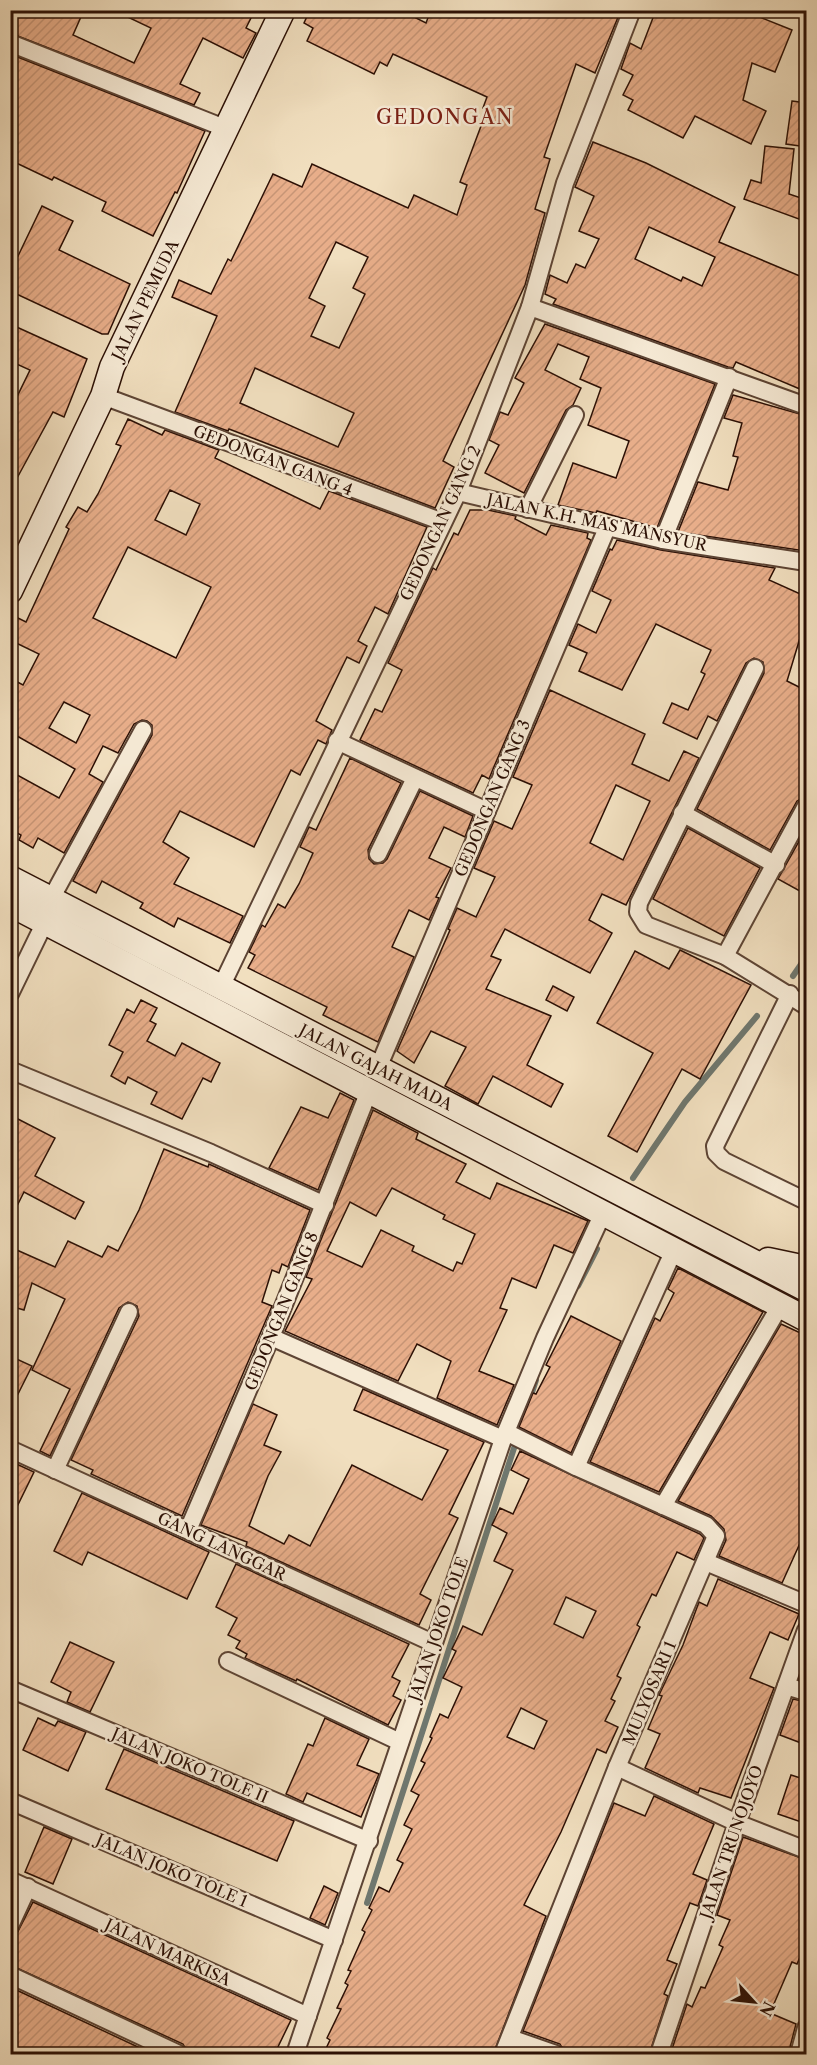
<svg xmlns="http://www.w3.org/2000/svg" width="817" height="2065" viewBox="0 0 817 2065" font-family="'Libre Caslon Text',serif">
	<defs>
		<pattern id="building-hatch" width="6" height="6" patternUnits="userSpaceOnUse" patternTransform="scale(1.5)"><rect width="6" height="6" fill="#e8ae8a"/><path d="M-1 1l2-2M0 6l6-6M5 7l2-2" fill="none" stroke="#c79576"/></pattern>
	</defs>
	<rect width="100%" height="100%" fill="#f1dfbf"/>
	<filter id="stains"><feTurbulence type="fractalNoise" baseFrequency=".00333" numOctaves="4"/><feColorMatrix values="0 0 0 0 .2 0 0 0 0 .09 0 0 0 0 .02 0 0 0 .5 -.17"/></filter>
	<radialGradient id="worn" r=".72"><stop offset=".6" stop-color="#630" stop-opacity="0"/><stop offset="1" stop-color="#630" stop-opacity=".3"/></radialGradient>
	<g fill="none" stroke-linecap="round" stroke-linejoin="round">
		<g stroke="#6f776e" stroke-width="6">
			<polyline points="793,976 806,957"/>
			<polyline points="633,1178 685,1102 757,1016"/>
			<polyline points="578,1286 597,1249"/>
			<polyline points="367,1903 536,1380"/>
		</g>
	</g>
	<g fill="url(#building-hatch)" stroke="#2c1005" stroke-width="1.5" fill-rule="evenodd">
		<polygon points="10,10 84,10 73,35 134,63 151,28 113,10 255,10 246,28 256,33 243,58 203,38 180,84 200,93 194,105 10,33"/>
		<path d="M310,10H400L426,23L431,10H621L595,73L576,64L544,157L550,159L535,209L545,213L525,285L443,461L454,467L435,508L229,429L228,431L175,412L217,316L172,297L179,280L211,294L228,259L231,261L273,174L302,187L312,164L408,208L414,195L457,215L467,185L460,182L487,110L483,108L487,97L393,54L387,66L380,62L374,74L307,41L313,28L304,23ZM336,242L368,257L353,288L365,294L339,348L311,336L325,306L309,298ZM255,368L354,413L338,447L240,403Z"/>
		<polygon points="656,10 742,10 792,30 775,72 752,63 743,100 766,111 751,144 695,116 683,138 628,110 633,100 623,95 633,75 621,69 630,43 641,49"/>
		<polygon points="10,54 205,131 177,193 175,192 153,236 102,211 106,202 54,177 52,180 10,160"/>
		<polygon points="792,101 807,103 807,147 786,144"/>
		<path d="M593,142L646,163L735,207L719,242L807,279V392L736,362L733,368L728,367L553,304L556,299L545,294L550,275L567,283L576,264L585,268L599,239L579,231L594,196L575,187ZM649,227L715,257L702,286L683,277L681,281L635,259Z"/>
		<polygon points="765,146 794,149 789,194 807,200 807,222 744,199 751,180 761,183"/>
		<polygon points="42,206 73,221 59,250 130,284 108,334 102,334 10,291 10,252 18,256"/>
		<polygon points="10,324 87,359 64,417 53,412 10,491 10,411 30,370 10,361"/>
		<polygon points="545,324 715,384 657,528 597,511 596,513 558,505 573,463 616,478 629,441 588,425 601,388 580,379 589,357 558,344 545,370 581,388 573,405 566,410 524,493 485,473 499,445 489,440 500,412 508,415 524,383 515,378"/>
		<polygon points="733,395 807,416 805,551 678,532 698,482 728,490 738,457 733,456 742,423 724,418"/>
		<path d="M128,419L162,435L165,430L219,450L215,458L320,509L329,491L427,527L388,614L375,607L358,641L367,646L359,663L347,657L316,721L332,730L326,744L318,740L300,775L291,770L254,847L180,811L163,842L189,858L174,884L243,916L230,943L178,918L174,927L140,908L143,903L102,881L96,893L73,881L152,735V725L147,721L142,720L134,724L118,753L103,746L89,774L103,782L64,853L38,838L33,848L19,840L21,835L10,829V771L59,798L75,769L10,732V678L23,685L39,654L10,640V633L18,618L26,622L69,529L66,527L78,507L87,512L98,494L121,446L116,444ZM170,490L200,504L186,535L155,520ZM128,547L211,587L176,658L93,618ZM64,702L90,715L76,743L49,728Z"/>
		<polygon points="470,510 488,510 516,516 515,519 546,535 551,525 588,533 587,538 591,540 493,769 489,779 482,775 473,793 360,740 375,709 382,712 402,670 388,663 433,568 436,570 454,533 458,535"/>
		<polygon points="617,540 661,550 775,568 769,580 807,597 807,640 800,638 787,681 807,691 807,796 797,801 770,850 697,809 764,673 763,662 754,658 746,663 717,721 708,716 697,739 663,723 672,703 688,710 705,674 701,672 711,650 656,624 622,690 579,671 587,653 569,645 578,624 596,633 611,600 592,591 610,549 612,550"/>
		<path d="M550,690L645,734L632,764L669,781L684,751L699,758L626,905L602,894L589,920L612,933L590,973L505,929L491,956L501,960L486,989L551,1016L527,1065L563,1084L551,1107L493,1076L478,1104L445,1086L466,1047L431,1031L414,1063L397,1051L450,930L448,929L457,908L476,917L495,877L474,868L494,821L512,829L532,785L513,777ZM616,785L650,801L623,860L590,843Z"/>
		<polygon points="350,758 401,783 368,850 369,859 374,864 383,863 387,859 420,791 473,816 465,837 444,827 429,858 451,868 436,897 439,898 429,920 409,910 392,947 414,957 378,1042 323,1015 327,1007 248,968 255,955 249,952 262,925 265,927 278,904 285,908 299,884 313,853 300,847 309,827 316,830"/>
		<polygon points="807,827 807,895 778,879"/>
		<polygon points="688,828 760,868 724,936 653,899"/>
		<polygon points="680,950 751,985 700,1079 682,1069 637,1152 608,1136 653,1053 597,1023 635,951 669,969"/>
		<polygon points="553,986 574,997 567,1011 546,1000"/>
		<polygon points="141,1000 157,1008 150,1021 156,1024 147,1041 175,1056 182,1043 220,1063 211,1082 203,1078 182,1119 151,1104 157,1092 128,1077 125,1084 111,1076 123,1052 109,1045 127,1009 134,1013"/>
		<polygon points="340,1093 354,1100 318,1190 269,1168 301,1107 328,1118"/>
		<path d="M373,1110L418,1133L416,1139L466,1164L456,1182L490,1199L497,1183L588,1221L573,1253L554,1245L536,1288L512,1278L500,1308L507,1310L479,1371L514,1385L497,1425L437,1398L451,1361L417,1344L398,1381L285,1331L312,1279L306,1277ZM392,1188L445,1215L443,1219L475,1234L462,1264L457,1262L453,1271L412,1251L414,1246L381,1230L362,1267L327,1251L350,1202L376,1216Z"/>
		<polygon points="16,1118 55,1138 35,1176 84,1202 75,1219 24,1192 10,1220 10,1128"/>
		<polygon points="164,1149 208,1167 209,1164 310,1210 288,1267 282,1264 279,1273 272,1270 262,1302 272,1306 182,1516 91,1474 93,1470 71,1460 139,1316 137,1306 128,1302 119,1308 50,1456 40,1451 70,1389 32,1370 65,1299 32,1283 24,1310 10,1306 10,1247 55,1267 68,1241 102,1257 108,1246 118,1251 139,1210"/>
		<polygon points="678,1268 763,1312 659,1492 590,1462 655,1318 660,1321 674,1293 668,1289"/>
		<polygon points="571,1316 621,1341 571,1453 519,1427 533,1393 536,1394 550,1367 546,1365"/>
		<polygon points="781,1324 807,1336 807,1544 801,1541 782,1583 719,1556 726,1540 724,1529 711,1516 678,1501"/>
		<polygon points="10,1356 32,1366 10,1410"/>
		<polygon points="363,1389 484,1442 449,1514 458,1518 420,1594 431,1600 419,1625 246,1546 247,1542 201,1525 253,1404 277,1415 264,1445 281,1452 268,1476 249,1526 284,1544 289,1535 310,1546 352,1465 422,1500 448,1450 354,1410"/>
		<path d="M520,1451L700,1534L704,1538L694,1560L677,1552L656,1596L652,1594L637,1625L640,1627L617,1676L621,1678L611,1699L615,1701L605,1721L618,1727L606,1753L597,1749L561,1832L524,1905L546,1916L493,2055H323L330,2040L327,2038L341,2009L337,2008L348,1985L345,1983L351,1971L348,1970L365,1932L362,1930L372,1910L369,1908L379,1887L389,1892L403,1863L397,1860L412,1829L404,1825L419,1795L411,1791L425,1763L421,1761L432,1738L430,1737L440,1714L448,1718L462,1687L443,1678L456,1651L452,1649L463,1626L482,1635L513,1570L494,1561L507,1533L492,1525L500,1508L513,1514L529,1479L511,1470ZM566,1597L596,1611L583,1638L554,1624ZM521,1708L547,1721L534,1749L507,1737Z"/>
		<polygon points="10,1461 34,1472 10,1521"/>
		<polygon points="82,1493 209,1552 187,1599 88,1552 82,1565 54,1551"/>
		<polygon points="236,1564 409,1644 392,1677 400,1681 393,1696 401,1700 388,1725 297,1679 296,1681 245,1658 247,1654 236,1648 240,1641 228,1635 237,1618 216,1607"/>
		<polygon points="718,1579 799,1614 788,1640 770,1632 750,1678 774,1688 731,1798 700,1788 698,1793 645,1768 660,1734 648,1729 662,1696 659,1695 683,1645 699,1602 707,1606"/>
		<polygon points="70,1642 114,1662 90,1712 67,1702 71,1692 51,1682"/>
		<polygon points="793,1699 807,1702 807,1728 801,1743 780,1735"/>
		<polygon points="38,1718 55,1726 58,1721 86,1732 68,1771 23,1750"/>
		<polygon points="325,1718 369,1739 357,1765 379,1774 361,1817 307,1793 303,1802 286,1794 308,1744 313,1746"/>
		<polygon points="124,1749 294,1821 277,1861 106,1789"/>
		<polygon points="791,1775 807,1780 807,1824 778,1814"/>
		<polygon points="654,1796 714,1824 693,1874 707,1880 698,1906 690,1903 667,1960 677,1964 664,1994 668,1996 649,2055 566,2055 560,2044 523,2031 614,1803 645,1816"/>
		<polygon points="44,1827 72,1839 53,1884 25,1872"/>
		<polygon points="743,1837 807,1860 807,1941 797,1964 792,1962 770,2013 796,2024 790,2047 787,2055 670,2055 687,2004 692,2007 701,1987 705,1988 723,1947 719,1945 730,1920 717,1915"/>
		<polygon points="324,1886 338,1893 325,1925 310,1918"/>
		<polygon points="33,1902 291,2020 274,2055 189,2055 183,2044 10,1965 10,1947"/>
		<polygon points="10,1987 155,2055 10,2055"/>
	</g>
	<g fill="none" stroke-linecap="round" stroke-linejoin="round">
		<defs>
			<g id="street">
				<polyline points="10,43 227,129"/>
				<polyline points="530,307 806,406"/>
				<polyline points="103,396 443,522"/>
				<polyline points="458,492 663,540 806,562"/>
				<polyline points="528,509 575,415"/>
				<polyline points="663,540 729,377"/>
				<polyline points="755,668 639,903 638,912 646,925 725,956 806,1006"/>
				<polyline points="337,741 487,811"/>
				<polyline points="682,813 776,865"/>
				<polyline points="378,854 415,778"/>
				<polyline points="51,899 143,730"/>
				<polyline points="725,956 806,806"/>
				<polyline points="221,987 458,492 530,307 565,183 632,10"/>
				<polyline points="10,994 45,922"/>
				<polyline points="790,994 715,1146 716,1153 724,1161 806,1201"/>
				<polyline points="378,1068 607,528"/>
				<polyline points="10,1070 211,1153 325,1205"/>
				<polyline points="271,1337 503,1439"/>
				<polyline points="10,1449 433,1643"/>
				<polyline points="576,1467 674,1250"/>
				<polyline points="55,1470 129,1312"/>
				<polyline points="663,1506 781,1304"/>
				<polyline points="188,1530 271,1337 369,1091"/>
				<polyline points="706,1562 806,1604"/>
				<polyline points="228,1661 400,1742"/>
				<polyline points="786,1686 806,1692"/>
				<polyline points="10,1689 369,1841"/>
				<polyline points="617,1767 737,1823 806,1850"/>
				<polyline points="10,1801 334,1940"/>
				<polyline points="10,1880 308,2016"/>
				<polyline points="10,1926 28,1887"/>
				<polyline points="10,1975 179,2054"/>
				<polyline points="510,2038 556,2054"/>
				<polyline points="295,2054 503,1439 545,1338 603,1213"/>
				<polyline points="503,2054 617,1767 716,1536 706,1525 576,1467 506,1432"/>
				<polyline points="659,2054 737,1823 806,1630"/>
				<polyline points="799,2054 806,2028"/>
			</g>
			<g id="secondary">
				<polyline points="10,591 103,396 112,367 283,10"/>
				<polyline points="10,878 806,1289"/>
				<polyline points="10,904 806,1319"/>
				<polyline points="768,1260 806,1268"/>
			</g>
		</defs>
		<use href="#street" stroke="#5d4434" stroke-width="20"/>
		<use href="#secondary" stroke="#2c1005" stroke-width="27"/>
		<use href="#street" stroke="#f6ead5" stroke-width="16"/>
		<use href="#secondary" stroke="#f6ead5" stroke-width="24"/>
	</g>
	<g text-anchor="middle" stroke-width="5" stroke-linejoin="round" paint-order="stroke">
		<g font-size="16" fill="#2c1005" stroke="#f6ead5">
			<text transform="translate(145 300) rotate(-64)" y="6">JALAN PEMUDA</text>
			<text transform="translate(273 460) rotate(21)" y="6">GEDONGAN GANG 4</text>
			<text transform="translate(597 522) rotate(12)" y="6">JALAN K.H. MAS MANSYUR</text>
			<text transform="translate(440 523) rotate(-65)" y="6">GEDONGAN GANG 2</text>
			<text transform="translate(492 798) rotate(-67)" y="6">GEDONGAN GANG 3</text>
			<text transform="translate(376 1067) rotate(27)" y="6">JALAN GAJAH MADA</text>
			<text transform="translate(281 1311) rotate(-68)" y="6">GEDONGAN GANG 8</text>
			<text transform="translate(222 1546) rotate(25)" y="6">GANG LANGGAR</text>
			<text transform="translate(438 1629) rotate(-71)" y="6">JALAN JOKO TOLE</text>
			<text transform="translate(649 1693) rotate(-67)" y="6">MULYOSARI 1</text>
			<text transform="translate(190 1765) rotate(23)" y="6">JALAN JOKO TOLE II</text>
			<text transform="translate(731 1842) rotate(-71)" y="6">JALAN TRUNOJOYO</text>
			<text transform="translate(172 1870) rotate(23)" y="6">JALAN JOKO TOLE 1</text>
			<text transform="translate(168 1952) rotate(25)" y="6">JALAN MARKISA</text>
		</g>
		<g font-size="20" letter-spacing="1.5" fill="#7a1f14" stroke="#f6ead5">
			<text x="445" y="124">GEDONGAN</text>
		</g>
	</g>
	<rect width="817" height="2065" fill="none" stroke="#f1dfbf" stroke-width="36"/>
	<rect x="12" y="12" width="793" height="2041" fill="none" stroke="#2c1005" stroke-width="3"/>
	<rect x="18" y="18" width="781" height="2029" fill="none" stroke="#2c1005" stroke-width="1.5"/>
	<g transform="translate(754 2002) rotate(117)" stroke="#f6ead5" stroke-width="4.5" paint-order="stroke">
	<path d="M0-4.5L10 22L0 15L-10 22Z" fill="#2c1005"/>
	<text y="-9" font-size="16" font-weight="bold" text-anchor="middle" fill="#2c1005">N</text>
	</g>
	<rect width="100%" height="100%" filter="url(#stains)"/>
	<rect width="100%" height="100%" fill="url(#worn)"/>
</svg>
